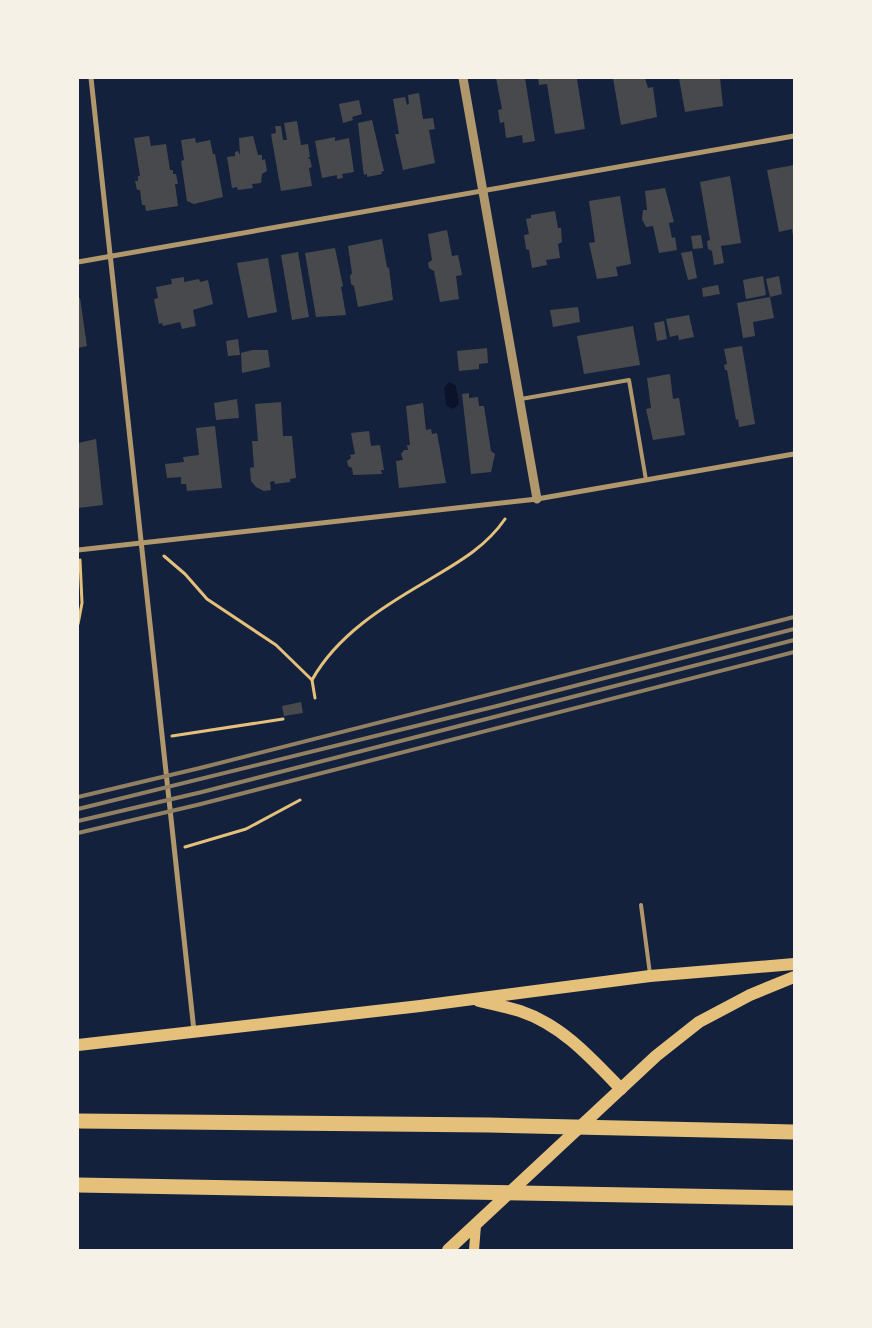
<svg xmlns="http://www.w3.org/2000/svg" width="872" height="1328" viewBox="0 0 872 1328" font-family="Jost,sans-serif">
	<rect width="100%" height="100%" fill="#14213d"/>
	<polygon fill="#0b132b" points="449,382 456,386 459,404 453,409 446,405 444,388"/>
	<g fill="#48494c">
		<polygon points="496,78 525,78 535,141 523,143 522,135 506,138 504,122 500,123 498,110 502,109"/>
		<polygon points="538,78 577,79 585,129 555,134 547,84 539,85"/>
		<polygon points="613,78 645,78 648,88 653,87 657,117 621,125"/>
		<polygon points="679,78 720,78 723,106 685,112"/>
		<polygon points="419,93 423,119 433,118 435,129 429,130 435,163 403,170 395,134 399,134 393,99 405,97 407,105 409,104 408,95"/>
		<polygon points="359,100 362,114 352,117 353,120 343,123 339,104"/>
		<polygon points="372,120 384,171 381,172 382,174 367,177 367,174 364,175 363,169 358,123"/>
		<polygon points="297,121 301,145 308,144 310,157 307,158 310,159 312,167 309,168 312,186 281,191 271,134 276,133 275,126 281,126 283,140 287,140 284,123"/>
		<polygon points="149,136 151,146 166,144 170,170 173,170 173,174 176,174 178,184 175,184 178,206 146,211 145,205 142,205 140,190 137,190 135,181 138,181 138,176 140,176 134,138"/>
		<polygon points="253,136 258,155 262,155 262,160 265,159 267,171 262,174 261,183 252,184 253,188 238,190 237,187 232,188 227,157 235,156 235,152 238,151 240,155 239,138"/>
		<polygon points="335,137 335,141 349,138 354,172 342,174 343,178 337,179 337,175 322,178 315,141"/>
		<polygon points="195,138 196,143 210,140 213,154 215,154 223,197 194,204 187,201 181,161 184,160 181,140"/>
		<polygon points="794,165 794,237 793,237 792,229 779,232 767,170"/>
		<polygon points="730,176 741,243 721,246 724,263 714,265 712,251 708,249 707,241 710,240 700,182"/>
		<polygon points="665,188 674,222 669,223 672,238 675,237 677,250 659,253 653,226 646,227 642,219 643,210 647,210 645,191"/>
		<polygon points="620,196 631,264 616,267 618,276 597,279 589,243 595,242 589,201"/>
		<polygon points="555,211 558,228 561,228 562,242 558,244 560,258 546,260 547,265 532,268 529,250 526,249 524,235 529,234 526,219 531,218 531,215"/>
		<polygon points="447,230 452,256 458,255 462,275 456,276 459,299 440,302 434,271 429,268 428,263 432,260 428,234"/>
		<polygon points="701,235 703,248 693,249 691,236"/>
		<polygon points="382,239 387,267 389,268 393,300 358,307 354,286 351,284 350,276 352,273 348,246"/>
		<polygon points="335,248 343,286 341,287 346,315 316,317 305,253"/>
		<polygon points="692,251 697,278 688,280 681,253"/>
		<polygon points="298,252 309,317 292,320 281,255"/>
		<polygon points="268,258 277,312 248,318 237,263"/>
		<polygon points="763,276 766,295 746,299 743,280"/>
		<polygon points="779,276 782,294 770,297 766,279"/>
		<polygon points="184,277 184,282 199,279 200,282 208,280 213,304 193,310 196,326 182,329 180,322 163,326 162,323 159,324 154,299 158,298 156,287 172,284 171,279"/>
		<polygon points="718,285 720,294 703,297 702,288"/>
		<polygon points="770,297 774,318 753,322 755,336 743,338 737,303"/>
		<polygon points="78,298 80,298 87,346 78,348"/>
		<polygon points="578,307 580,322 553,327 550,310"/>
		<polygon points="689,315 694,337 679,340 678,335 670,337 666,319"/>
		<polygon points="664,321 667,339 657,341 654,323"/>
		<polygon points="633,326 640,365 584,374 577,336"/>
		<polygon points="238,339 240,355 228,356 226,341"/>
		<polygon points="742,346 755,424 739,427 738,419 736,420 727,370 725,370 724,365 727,364 724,349"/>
		<polygon points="487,348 488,363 479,364 479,369 459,371 457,351"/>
		<polygon points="252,350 268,350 270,367 242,373 241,353"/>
		<polygon points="670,374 673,399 679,398 685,435 653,440 646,409 651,408 647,378"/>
		<polygon points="469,393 469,398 478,397 479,406 484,406 491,451 495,454 491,472 471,474 462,394"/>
		<polygon points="237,399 239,418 216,420 214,403"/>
		<polygon points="281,402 283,436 292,436 296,478 290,479 290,482 275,484 274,481 270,482 271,490 264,491 256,487 251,481 250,468 254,467 252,441 258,441 255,404"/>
		<polygon points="423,403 426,430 431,429 432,434 437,433 446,483 399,488 396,461 403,460 401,454 404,450 408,450 407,445 410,445 406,406"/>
		<polygon points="215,426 222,488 187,491 186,484 181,484 181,477 167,478 165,464 184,462 183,457 199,455 196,428"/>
		<polygon points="369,431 371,446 380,445 384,470 381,470 382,474 353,475 352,468 348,466 347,461 351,458 350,455 355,454 351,433"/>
		<polygon points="96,439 103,505 78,508 78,443"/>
		<polygon points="301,702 303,713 284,716 282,706"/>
	</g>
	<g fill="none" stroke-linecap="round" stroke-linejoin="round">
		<g stroke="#e5c07b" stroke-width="3">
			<path d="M164,556L185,574L207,599L276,645L312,680C337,635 384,606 427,581C457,563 485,548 505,519"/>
			<polyline points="78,624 82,603 80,560"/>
			<polyline points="312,680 315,698"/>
			<polyline points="172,736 283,719"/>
			<polyline points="185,847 246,829 300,800"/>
		</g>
		<g stroke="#b1986c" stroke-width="4">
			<polyline points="521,399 629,380 646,480"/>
			<polyline points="641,905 650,974"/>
		</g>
		<g stroke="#b1986c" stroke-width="5">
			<polyline points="91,78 194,1031"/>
			<polyline points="78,262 794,136"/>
			<polyline points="78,550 537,499 794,454"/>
		</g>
		<polyline stroke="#b1986c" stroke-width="9" points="463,78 537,499"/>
		<polyline stroke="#e5c07b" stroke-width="10" points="474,1250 476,1225"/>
		<g stroke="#e5c07b" stroke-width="12">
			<path d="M479,1001C492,1004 507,1007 520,1011C562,1025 591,1058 621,1089"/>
			<polyline points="78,1045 420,1006 650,976 794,964"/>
			<polyline points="448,1250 656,1056 699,1022 750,995 794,977"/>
		</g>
		<g stroke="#e5c07b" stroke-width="15">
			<polyline points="78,1121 489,1125 794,1132"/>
			<polyline points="78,1185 794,1198"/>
		</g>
		<g stroke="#918062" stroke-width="4">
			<polyline points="78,797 200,768 794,617"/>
			<polyline points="78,809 497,706 794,629"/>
			<polyline points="78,821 202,792 794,640"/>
			<polyline points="78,833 201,804 794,652"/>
		</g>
	</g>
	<rect width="872" height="1328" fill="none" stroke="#f6f1e7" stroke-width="158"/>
</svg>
